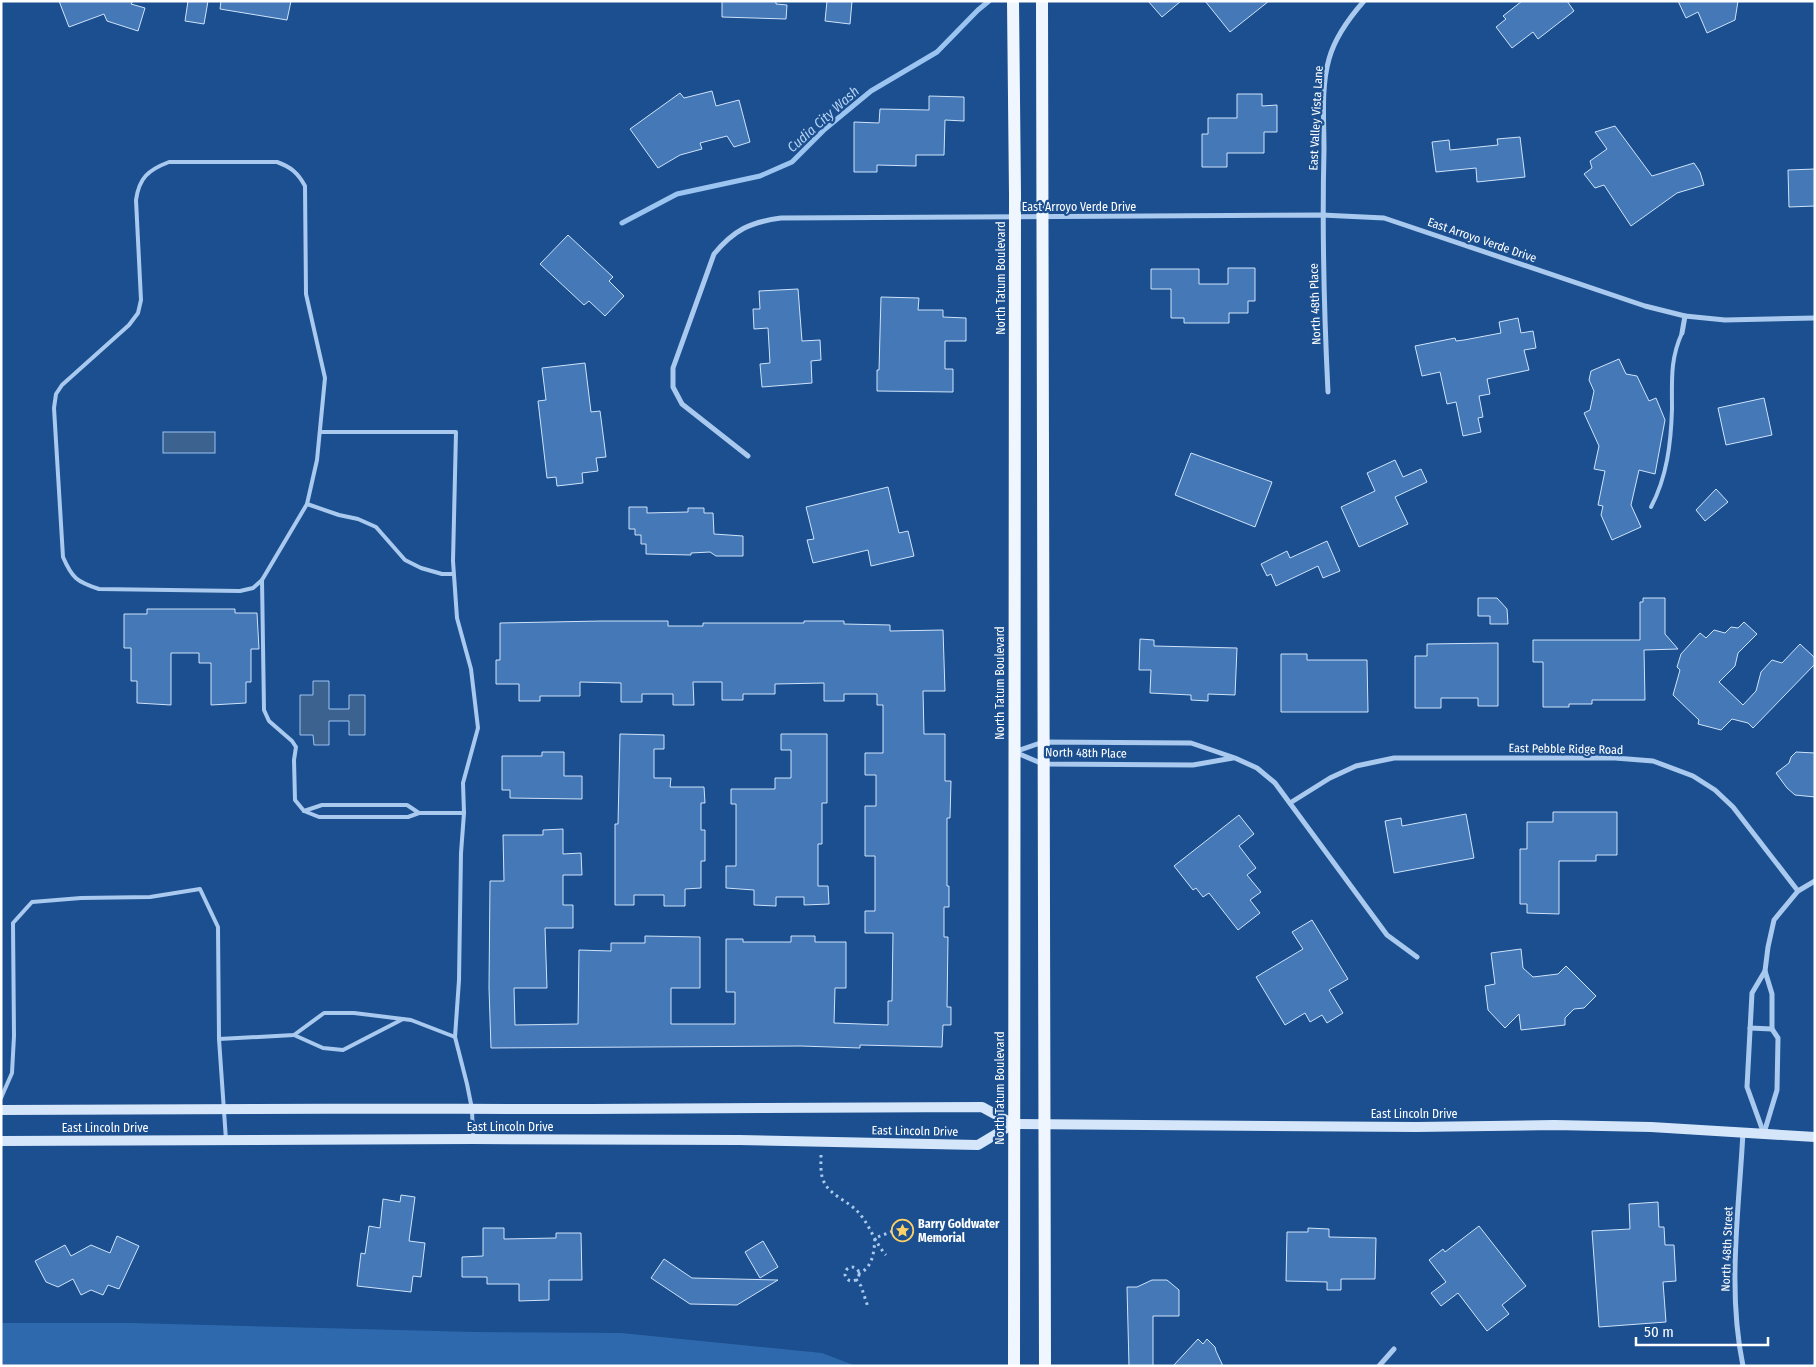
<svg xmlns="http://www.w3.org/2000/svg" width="1816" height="1367" viewBox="0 0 1816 1367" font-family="'Fira Sans Condensed',sans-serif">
	<rect width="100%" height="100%" fill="#1b4f8f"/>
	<polygon fill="#2e69ad" points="1,1323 131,1323 475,1332 621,1333 822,1353 856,1366 1,1366"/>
	<g fill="#3c6290" stroke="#9cc4f0">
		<rect x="163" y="432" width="52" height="21"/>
		<polygon points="313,681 329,681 329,709 349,709 349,695 365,695 365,735 349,735 349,721 329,721 329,745 314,745 313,735 300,735 300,695 313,695"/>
	</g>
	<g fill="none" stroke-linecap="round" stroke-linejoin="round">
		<polyline stroke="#9cc4f0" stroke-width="5" points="622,223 677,194 760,176 792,162 825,129 871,91 937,52 978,10 989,1"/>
	</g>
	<g fill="#4478b7" stroke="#cfe3fa">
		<polygon points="59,1 133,1 131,4 145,8 138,31 107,21 104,14 69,27"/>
		<polygon points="188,1 208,1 204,24 185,21"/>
		<polygon points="221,1 291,1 287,20 220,9"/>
		<polygon points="722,1 776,1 776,4 787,5 786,19 722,17"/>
		<polygon points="827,1 852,1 850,24 825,21"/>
		<polygon points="1148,1 1181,1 1162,17"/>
		<polygon points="1205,1 1269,1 1230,32"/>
		<polygon points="1522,1 1567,1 1574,11 1538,39 1533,32 1512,48 1496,27 1506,19 1503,16"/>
		<polygon points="1678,1 1738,1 1735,20 1707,33 1698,12 1686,18"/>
		<polygon points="712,91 716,106 739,100 750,142 734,147 727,136 700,143 702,149 680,155 658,168 630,129 680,93 684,98"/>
		<polygon points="1237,94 1262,94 1262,106 1277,105 1277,132 1264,132 1264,153 1227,153 1227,167 1202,167 1202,134 1208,134 1208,118 1237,118"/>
		<polygon points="929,96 964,97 964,121 945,120 944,155 916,155 916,166 877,165 877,172 854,172 854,122 879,123 880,109 929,110"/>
		<polygon points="1615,126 1652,176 1694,163 1700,172 1704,185 1677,193 1631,226 1604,185 1595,188 1584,174 1592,168 1590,161 1607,149 1595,132"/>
		<polygon points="1520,137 1525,177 1477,182 1476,168 1436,172 1432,142 1449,140 1450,150 1498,145 1497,139"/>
		<polygon points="1815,169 1815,206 1789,207 1788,170"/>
		<polygon points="568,235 613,277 609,281 624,296 605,316 589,301 584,305 540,264"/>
		<polygon points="1228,268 1255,268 1255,301 1248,301 1248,313 1229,313 1229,323 1184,323 1184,318 1171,318 1171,289 1151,289 1151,269 1199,269 1199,284 1228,284"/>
		<polygon points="798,289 802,341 820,340 821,360 811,361 812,383 762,387 760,364 770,363 768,328 754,329 753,309 760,309 759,291"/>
		<polygon points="881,297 919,298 918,310 943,310 943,317 966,318 966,341 945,341 945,369 953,369 953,392 877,391 877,370 879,370"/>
		<polygon points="1518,318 1521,333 1533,331 1536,348 1524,350 1529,370 1487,379 1490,394 1479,396 1483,417 1478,418 1481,432 1463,436 1456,402 1447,404 1440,372 1422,376 1415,346 1455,338 1456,341 1464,340 1501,333 1499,322"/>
		<polygon points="1619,359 1626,374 1637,376 1649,401 1656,398 1665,420 1655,474 1639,470 1631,505 1641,527 1612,540 1601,515 1603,506 1598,505 1605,471 1594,469 1599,446 1584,413 1590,410 1594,391 1589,380 1591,371"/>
		<polygon points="585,363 591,412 600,411 606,457 596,458 598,471 582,473 583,483 557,486 556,477 547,478 538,401 546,400 542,368"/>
		<polygon points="1764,398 1772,435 1726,445 1718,408"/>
		<polygon points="1191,453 1272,482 1255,527 1175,495"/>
		<polygon points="1395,460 1403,477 1421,469 1427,482 1395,497 1408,524 1359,547 1341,507 1375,491 1367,473"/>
		<polygon points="888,487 899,533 908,531 914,556 871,566 868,550 813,563 807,540 814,539 806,507"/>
		<polygon points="1716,489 1728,502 1705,521 1696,510"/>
		<polygon points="629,507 647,507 647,513 688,512 688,508 704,508 704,513 713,513 714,534 743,536 743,556 716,556 710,552 691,553 691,555 646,554 646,544 641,544 641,535 635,535 635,529 629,529"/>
		<polygon points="1327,541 1340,571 1323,578 1318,566 1276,586 1271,574 1267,576 1261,564 1287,551 1290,558"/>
		<polygon points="1478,598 1497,598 1507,609 1508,624 1490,624 1490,616 1478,616"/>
		<polygon points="1643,598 1665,598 1665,634 1678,649 1644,650 1645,700 1592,700 1592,704 1569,704 1569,707 1543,707 1543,662 1533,662 1533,640 1640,640 1640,602 1643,602"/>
		<polygon points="147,609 235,609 235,613 257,613 259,649 251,649 251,682 246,682 246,703 211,705 211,663 199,663 199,653 171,653 171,705 137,703 137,681 131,681 131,648 124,648 124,614 147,614"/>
		<polygon points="601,621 668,621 668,626 703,626 703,623 804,623 804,621 844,621 844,624 890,625 890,631 943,630 945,691 923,691 924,734 945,734 945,781 951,781 950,818 947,818 947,886 949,886 949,907 944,907 944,937 948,937 947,1007 951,1007 951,1025 943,1025 942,1047 860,1045 860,1048 801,1046 491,1048 489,988 490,881 504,881 503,835 543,835 543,830 563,829 563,854 581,853 582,875 563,875 563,905 573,905 573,928 545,928 547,988 514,988 515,1025 578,1024 579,950 611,951 611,943 645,943 645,936 700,937 700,988 671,988 671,1024 735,1024 735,992 726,992 726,939 743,939 743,942 791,942 791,936 815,936 815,942 846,942 846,988 835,988 834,1023 888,1025 888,1001 892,1001 893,933 865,933 865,911 875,911 875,856 865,856 865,806 876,806 876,775 865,775 865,753 883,753 883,705 877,705 877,694 844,694 844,701 824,701 824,683 775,684 775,694 743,694 743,700 722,700 722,682 693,682 694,705 673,705 673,694 642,694 642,702 621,702 621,683 580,682 580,696 540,696 540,701 519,701 519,684 496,684 496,660 500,660 500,623"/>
		<polygon points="1744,622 1757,634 1738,653 1735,666 1719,682 1743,705 1756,691 1761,672 1772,660 1782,663 1800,644 1815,658 1815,664 1753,728 1748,723 1732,719 1721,730 1698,724 1699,720 1673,695 1680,670 1677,667 1681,654 1700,633 1706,638 1714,630 1725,633 1731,627 1738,628"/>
		<polygon points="1140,639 1154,640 1154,646 1237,648 1235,695 1208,694 1208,701 1191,700 1191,695 1150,693 1151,670 1139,670"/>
		<polygon points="1498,643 1498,706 1478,706 1478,698 1441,698 1441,708 1415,708 1415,656 1427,656 1427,644"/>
		<polygon points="1281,654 1307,654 1307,660 1367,660 1368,712 1281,712"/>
		<polygon points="620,734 664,735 664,749 654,749 654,778 671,778 670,787 704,787 705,803 701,803 701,830 705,830 705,861 701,861 701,888 685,889 685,906 664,906 664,895 634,895 634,905 615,905 615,824 618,824"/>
		<polygon points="781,734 827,734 827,803 822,803 822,844 818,844 818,886 828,886 829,904 804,905 804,897 776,897 776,906 754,905 754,890 726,888 726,866 736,866 736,804 731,804 731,789 775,789 775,778 791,778 791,750 781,750"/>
		<polygon points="542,752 564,752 564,776 582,776 582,799 510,798 510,790 502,790 502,756 542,756"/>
		<polygon points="1796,752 1815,753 1815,797 1795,795 1787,788 1776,773 1789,763 1791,757"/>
		<polygon points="1553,812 1617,812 1617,855 1596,855 1596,861 1559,861 1559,914 1527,913 1527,904 1520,904 1520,849 1527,849 1527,822 1553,822"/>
		<polygon points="1466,814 1474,858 1394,873 1385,821 1401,818 1402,826"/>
		<polygon points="1239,815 1254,834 1239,846 1256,868 1247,875 1261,892 1250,900 1260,913 1238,930 1209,893 1203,897 1196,888 1193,890 1174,866"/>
		<polygon points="1312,920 1348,979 1329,990 1343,1013 1327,1023 1322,1015 1310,1022 1305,1013 1285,1025 1256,977 1303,949 1292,932"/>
		<polygon points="1521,949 1523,968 1533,977 1558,974 1566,966 1596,996 1584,1008 1574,1009 1565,1018 1565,1025 1521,1030 1519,1014 1505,1028 1488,1010 1485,986 1495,984 1491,953"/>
		<polygon points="401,1195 415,1197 409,1241 425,1243 421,1277 413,1276 411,1292 357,1286 361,1253 365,1254 369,1226 380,1228 383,1199 400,1202"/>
		<polygon points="1658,1202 1659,1227 1664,1227 1665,1245 1674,1245 1676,1281 1663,1282 1666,1322 1599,1327 1592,1231 1630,1229 1629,1204"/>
		<polygon points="1479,1226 1526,1286 1502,1305 1509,1314 1487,1331 1458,1293 1441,1306 1431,1293 1446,1282 1429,1260 1443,1249 1445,1252"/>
		<polygon points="483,1228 504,1228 504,1239 556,1238 556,1233 581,1233 582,1280 549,1280 549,1300 519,1301 519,1284 487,1284 487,1277 462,1277 462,1257 483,1256"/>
		<polygon points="1308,1228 1329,1229 1329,1237 1376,1238 1375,1279 1341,1279 1341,1290 1327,1290 1327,1282 1286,1281 1287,1232 1308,1232"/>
		<polygon points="117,1236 139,1246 119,1289 108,1285 103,1295 91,1290 81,1295 73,1279 58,1287 46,1282 35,1261 65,1245 71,1256 91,1245 110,1253"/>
		<polygon points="763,1241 778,1267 760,1278 745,1252"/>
		<polygon points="664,1259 692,1278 778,1280 737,1305 690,1304 651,1278"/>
		<polygon points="1152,1280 1167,1280 1179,1290 1179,1316 1153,1316 1153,1366 1129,1366 1127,1287 1137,1287"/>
		<polygon points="1198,1339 1203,1344 1207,1339 1215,1347 1216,1351 1223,1366 1173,1366"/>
	</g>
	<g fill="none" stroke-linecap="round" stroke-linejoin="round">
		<g stroke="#a9c9ee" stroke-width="3" stroke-dasharray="2.5 4" stroke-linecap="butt">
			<path d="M821,1155C821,1164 820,1174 824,1182C830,1195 846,1200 856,1210C869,1222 874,1242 886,1255"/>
			<circle cx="902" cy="1231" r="8"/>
			<circle cx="852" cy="1274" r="7"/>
			<path d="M858,1274C873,1268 874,1252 875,1238L893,1231"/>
			<polyline points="856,1279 861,1286 868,1307"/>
		</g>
		<g stroke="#a9c9ee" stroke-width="4">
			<polyline points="320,432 456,432 453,561 457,618 471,669 478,728 463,783 464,813 461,853 459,980 455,1037 467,1084 472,1109 473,1137"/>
			<path d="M1651,507C1667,477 1671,443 1672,409C1672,381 1670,359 1682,333"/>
			<path d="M262,580L253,588L240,591L99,589C77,582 72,578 63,557L54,408L56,394L62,385L129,325L138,313L141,300L136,200C139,178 148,170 169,162H277C291,167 298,173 305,186L306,294L325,378L317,460L307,504"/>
			<polyline points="304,811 295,800 294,760 296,747 292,741 269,721 264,710 262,580 307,504 339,515 358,519 376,527 405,560 421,568 442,574 453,574"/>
			<polyline points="419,813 407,805 322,805 304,811 319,817 408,817 419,813 464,813"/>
			<polyline points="294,1035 323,1048 343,1050 403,1019"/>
			<polyline points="219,1039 294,1035 324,1013 354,1013 411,1020 455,1037"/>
			<polyline points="1,1098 12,1073 14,1036 13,923 32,902 81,898 150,897 200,889 218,927 219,1039 226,1140"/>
		</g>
		<g stroke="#a9c9ee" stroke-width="5">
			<polyline points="1682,333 1685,316"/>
			<path d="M1328,392C1324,311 1322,230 1324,149C1324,120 1321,87 1329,59C1335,37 1349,18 1364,1"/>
			<path d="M748,456L682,404L673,387V368L714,254C734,230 750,222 781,218L1322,215L1384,218L1645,306L1685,316L1725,320L1815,318"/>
			<polyline points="1014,752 1043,742 1191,743 1235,758 1257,768 1275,783 1387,935 1417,957"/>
			<polyline points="1017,753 1043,764 1193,765 1233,758"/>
			<polyline points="1290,803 1330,778 1356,766 1394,758 1615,758 1653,761 1693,776 1715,790 1733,807 1798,891"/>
			<polyline points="1750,1028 1772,1029"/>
			<path d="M1743,1132C1739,1210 1727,1289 1743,1366"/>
			<polyline points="1764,1133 1777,1090 1778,1038 1772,1029 1772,994 1765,971"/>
			<polyline points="1764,1134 1747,1087 1752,993 1765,971 1768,947 1774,920 1798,891 1815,881"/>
			<polyline points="1379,1366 1394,1349"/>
		</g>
		<g stroke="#d6e6fa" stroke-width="10">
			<path d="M1,1110C328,1107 655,1111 982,1107L1013,1124L1416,1127L1554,1125L1651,1127L1815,1137"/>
			<polyline points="1,1141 473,1139 739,1140 978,1145 1013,1124"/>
		</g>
		<g stroke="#f0f6ff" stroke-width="12">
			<polyline points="1013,1 1015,195 1014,1366"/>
			<polyline points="1042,1 1045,1366"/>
		</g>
	</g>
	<defs>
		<symbol id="sight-ring" viewBox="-11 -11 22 22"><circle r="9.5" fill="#1b4f8f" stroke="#ffd166" stroke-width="1.5"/><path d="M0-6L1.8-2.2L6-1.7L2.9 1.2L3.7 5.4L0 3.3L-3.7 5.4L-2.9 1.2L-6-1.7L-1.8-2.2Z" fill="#ffd166"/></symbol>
	</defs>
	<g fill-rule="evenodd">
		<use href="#sight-ring" x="890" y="1218" width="25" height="25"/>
	</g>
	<g text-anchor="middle" stroke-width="4.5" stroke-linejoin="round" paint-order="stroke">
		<g font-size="12" fill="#fff" stroke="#1b4f8f">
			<text transform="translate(1316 118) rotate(-87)" y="4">East Valley Vista Lane</text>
			<text x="1079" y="211">East Arroyo Verde Drive</text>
			<text transform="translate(1482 240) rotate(19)" y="4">East Arroyo Verde Drive</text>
			<text transform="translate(1001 278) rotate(-90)" y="4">North Tatum Boulevard</text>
			<text transform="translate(1315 304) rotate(-92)" y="4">North 48th Place</text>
			<text transform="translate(1000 683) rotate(-90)" y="4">North Tatum Boulevard</text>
			<text transform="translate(1566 749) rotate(1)" y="4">East Pebble Ridge Road</text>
			<text transform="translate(1086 753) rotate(1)" y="4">North 48th Place</text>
			<text transform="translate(1000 1088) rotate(-90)" y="4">North Tatum Boulevard</text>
			<text x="1414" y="1118">East Lincoln Drive</text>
			<text x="510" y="1131">East Lincoln Drive</text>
			<text x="105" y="1132">East Lincoln Drive</text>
			<text transform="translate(915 1131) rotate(1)" y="4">East Lincoln Drive</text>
			<text transform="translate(1727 1249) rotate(-88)" y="4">North 48th Street</text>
		</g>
		<g font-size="12" font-weight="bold" fill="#fff" stroke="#1b4f8f" text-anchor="start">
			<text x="918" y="1228">Barry Goldwater<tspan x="918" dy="14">Memorial</tspan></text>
		</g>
		<g font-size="14" font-style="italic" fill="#b5d3f5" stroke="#1b4f8f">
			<text transform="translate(823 119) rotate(-42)" y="5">Cudia City Wash</text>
		</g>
	</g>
	<rect width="1816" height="1367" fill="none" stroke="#ffffff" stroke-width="5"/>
	<path d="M1636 1337v8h132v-8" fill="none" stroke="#ffffff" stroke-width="2.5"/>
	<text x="1644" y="1337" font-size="15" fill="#ffffff" stroke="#1b4f8f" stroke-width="4" paint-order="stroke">50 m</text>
</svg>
